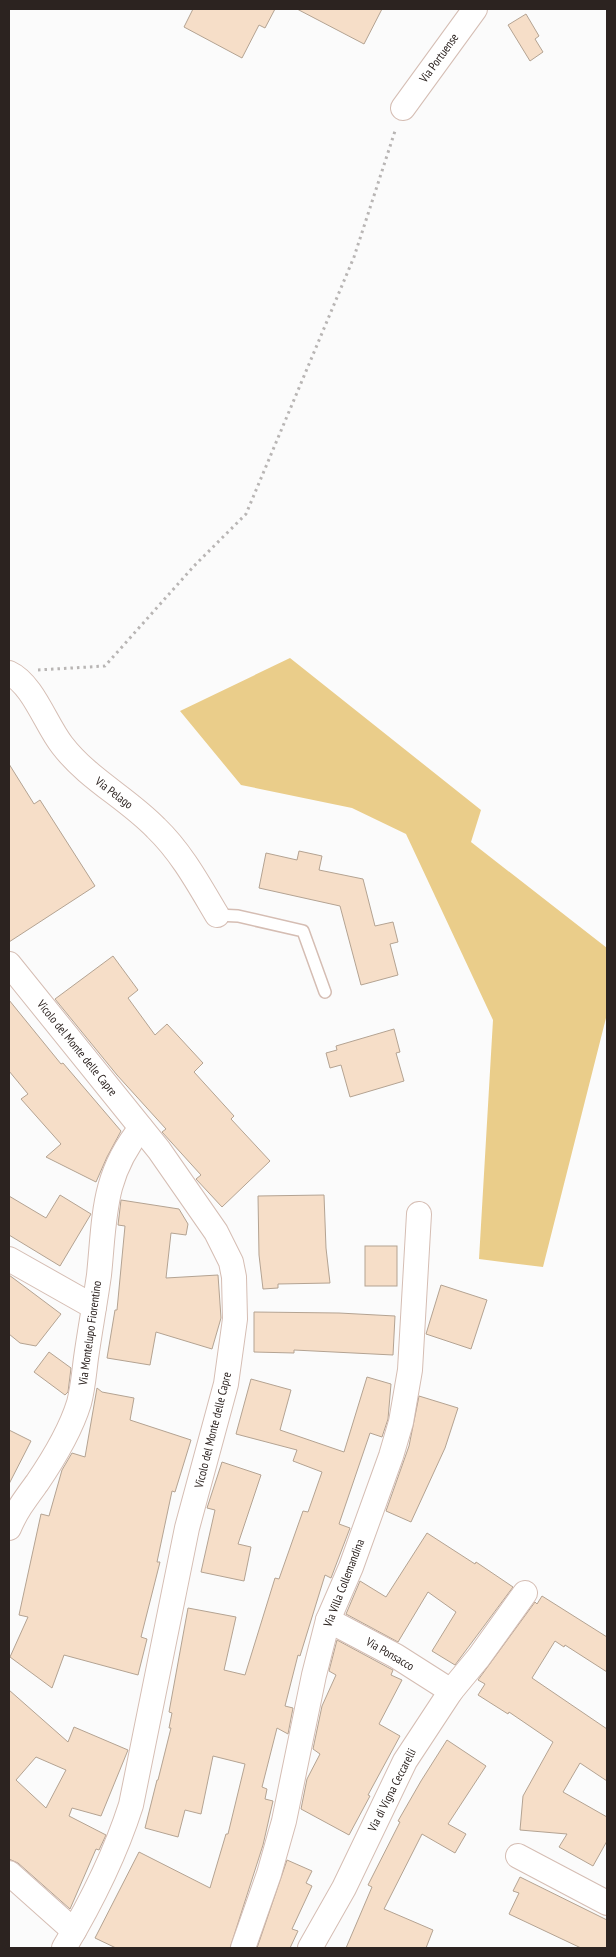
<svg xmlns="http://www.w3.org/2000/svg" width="616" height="1957" viewBox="0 0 616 1957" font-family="'PT Sans Narrow',sans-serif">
	<rect width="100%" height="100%" fill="#fbfbfb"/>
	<polygon fill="#eacd8a" points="290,658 481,810 471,842 607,948 607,1014 543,1267 479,1259 493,1020 406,834 352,808 241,785 180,711"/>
	<g fill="#f6dec8" stroke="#b4a392" fill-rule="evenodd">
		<polygon points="193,9 275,9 265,28 259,25 242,58 184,27"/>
		<polygon points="297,9 382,9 364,44"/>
		<polygon points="526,14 539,36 535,39 543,52 530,61 508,25"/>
		<polygon points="9,764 34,804 40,800 95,886 9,942"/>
		<polygon points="299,851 322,856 319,870 363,879 375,926 393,922 398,942 390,944 398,975 361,985 340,906 259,888 266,853 297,860"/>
		<polygon points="113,956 138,990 128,998 155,1035 167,1024 203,1063 194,1072 234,1116 231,1119 270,1161 222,1207 196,1179 201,1175 162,1132 166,1129 117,1075 55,999"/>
		<polygon points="9,1000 61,1064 63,1063 121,1131 107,1157 96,1182 46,1157 61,1144 21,1099 28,1094 9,1071"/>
		<polygon points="394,1029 400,1052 396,1053 404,1081 350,1097 341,1065 330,1068 326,1053 337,1050 336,1046"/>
		<polygon points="60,1195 91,1214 60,1266 9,1235 9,1196 46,1218"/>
		<polygon points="324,1195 326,1248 330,1283 278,1284 278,1288 263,1289 259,1255 258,1196"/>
		<polygon points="121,1200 179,1209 188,1224 186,1235 171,1233 166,1278 218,1275 221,1318 212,1349 156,1332 150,1365 107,1358 115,1310 117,1310 125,1226 118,1225"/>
		<rect x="365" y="1246" width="32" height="40"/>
		<polygon points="9,1275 61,1314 36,1346 20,1343 9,1334"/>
		<polygon points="441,1285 487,1300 471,1349 426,1334"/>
		<polygon points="254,1312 339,1313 395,1316 393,1355 294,1350 294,1353 254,1352"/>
		<polygon points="49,1352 71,1368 68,1392 65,1395 34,1372"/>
		<polygon points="367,1377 391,1384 388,1419 382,1437 370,1433 339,1524 350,1528 331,1578 325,1575 300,1656 298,1655 285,1706 293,1708 288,1734 277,1728 262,1787 267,1789 265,1799 273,1801 263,1845 230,1948 116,1948 95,1938 139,1852 210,1888 226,1834 228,1834 245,1764 213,1756 201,1814 185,1810 178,1837 145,1828 157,1780 158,1780 171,1728 169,1728 172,1713 169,1712 188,1608 236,1617 224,1670 245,1675 275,1578 279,1579 303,1511 308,1512 322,1472 293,1461 297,1450 236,1434 251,1379 291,1390 280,1430 344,1452"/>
		<polygon points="97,1388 102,1392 134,1398 130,1420 191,1440 175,1492 172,1491 157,1562 160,1562 141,1637 147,1639 138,1675 64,1655 52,1688 10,1657 28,1617 19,1615 41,1514 49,1516 62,1470 72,1453 85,1457"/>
		<polygon points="419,1396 458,1408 445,1448 411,1522 386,1511 409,1446"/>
		<polygon points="9,1430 31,1441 9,1484"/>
		<polygon points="222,1462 261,1475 238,1544 251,1547 244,1581 201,1572 215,1510 207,1508"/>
		<polygon points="427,1533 475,1564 476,1562 513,1587 455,1665 432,1651 456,1612 428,1592 398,1642 346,1614 360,1581 386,1597"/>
		<polygon points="542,1596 607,1637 607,1672 565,1645 564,1647 555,1641 532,1678 607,1729 607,1781 580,1763 563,1792 607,1817 607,1841 593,1866 559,1847 567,1834 520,1830 523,1796 553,1742 509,1712 508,1714 478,1695 485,1684 478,1680 535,1602 537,1604"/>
		<polygon points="337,1640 389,1668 393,1670 391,1675 402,1680 379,1724 400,1736 368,1795 370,1796 349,1835 301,1809 307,1779 320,1754 313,1749 322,1706 336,1675 329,1671"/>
		<path d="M9,1690L68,1742L74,1727L128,1750L101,1816L72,1808L69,1816L106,1835L99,1850L96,1849L70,1909L18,1863L9,1859ZM36,1757L66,1770L46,1808L16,1780Z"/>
		<polygon points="447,1740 486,1766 448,1824 466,1834 455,1853 422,1834 384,1909 433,1930 426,1948 346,1948 372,1887 368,1885 400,1822 398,1821 421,1781"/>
		<polygon points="287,1860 312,1871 306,1883 312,1886 292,1929 298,1931 290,1948 257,1948"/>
		<polygon points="520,1877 607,1920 607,1948 581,1948 509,1914 519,1893 513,1891"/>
	</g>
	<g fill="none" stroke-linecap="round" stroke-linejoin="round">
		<defs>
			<polyline id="service" points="217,915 238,916 303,931 325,992"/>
			<g id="minor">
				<polyline points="403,108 475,9"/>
				<path d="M9,673C33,684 46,725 62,745C88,779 127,798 156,828C182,853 199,885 217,915"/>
				<path d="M9,964L159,1150L216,1232L231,1262L234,1277L235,1319L226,1384L187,1528L131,1805C115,1855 91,1903 64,1948"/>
				<polyline points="9,1259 94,1307"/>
				<path d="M9,1528C16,1511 26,1498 37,1483C52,1461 71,1429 79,1403C83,1388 84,1373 86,1358C90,1330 95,1303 99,1275C105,1217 102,1176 141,1128"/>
				<polyline points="328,1620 396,1656 451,1691"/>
				<polyline points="518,1856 607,1903"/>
				<polyline points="9,1873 74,1931"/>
				<polyline points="243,1948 269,1874 284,1821 314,1675 328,1620 351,1567 391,1456 401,1422 410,1370 419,1214"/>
				<polyline points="310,1948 344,1888 405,1761 451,1691 479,1657 525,1593"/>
			</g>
		</defs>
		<use href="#service" stroke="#d5bdb3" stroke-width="14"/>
		<use href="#minor" stroke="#d5bdb3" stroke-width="26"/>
		<polyline stroke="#b8b5b4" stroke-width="3" stroke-dasharray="2.5 4" stroke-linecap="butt" points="38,670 105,666 194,566 246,514 354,257 396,128"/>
		<use href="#service" stroke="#fff" stroke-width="11"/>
		<use href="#minor" stroke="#fff" stroke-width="24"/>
	</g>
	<g text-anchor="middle" stroke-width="4" stroke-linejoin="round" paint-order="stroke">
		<g font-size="12" fill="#2c2320" stroke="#fff">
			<text transform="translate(439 58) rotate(-54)" y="4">Via Portuense</text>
			<text transform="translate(114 793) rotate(37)" y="4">Via Pelago</text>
			<text transform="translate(77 1048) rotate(51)" y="4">Vicolo del Monte delle Capre</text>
			<text transform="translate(90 1333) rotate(-82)" y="4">Via Montelupo Fiorentino</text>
			<text transform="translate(213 1430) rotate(-76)" y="4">Vicolo del Monte delle Capre</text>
			<text transform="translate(344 1583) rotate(-69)" y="4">Via Villa Collemandina</text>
			<text transform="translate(390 1654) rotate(30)" y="4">Via Ponsacco</text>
			<text transform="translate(392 1790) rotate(-63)" y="4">Via di Vigna Ceccarelli</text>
		</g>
	</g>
	<rect width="616" height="1957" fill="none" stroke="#2c2320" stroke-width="20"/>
</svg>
